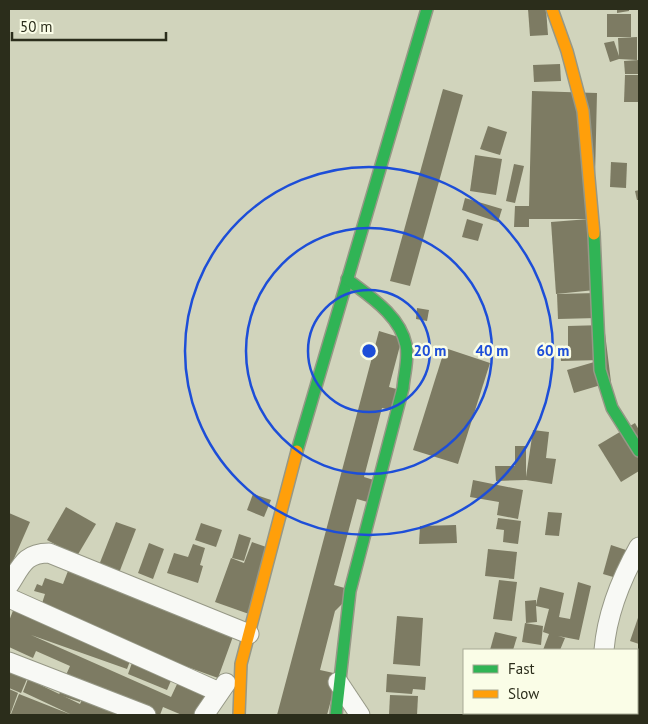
<svg xmlns="http://www.w3.org/2000/svg" width="648" height="724" viewBox="0 0 648 724" font-family="'PT Sans',sans-serif">
	<rect width="100%" height="100%" fill="#d1d4bc"/>
	<g fill="#7d7b63">
		<polygon points="528,9 546,9 548,35 530,36"/>
		<polygon points="617,9 629,9 629,11 617,13"/>
		<rect x="607" y="14" width="24" height="23"/>
		<polygon points="637,37 637,60 619,59 610,62 604,43 614,41 619,56 618,38"/>
		<polygon points="639,60 639,74 625,74 624,61"/>
		<polygon points="560,64 561,81 534,82 533,65"/>
		<polygon points="625,75 639,75 639,102 624,102"/>
		<polygon points="443,89 463,95 410,286 390,281"/>
		<polygon points="532,91 597,93 594,219 529,219 529,227 514,227 515,206 529,206"/>
		<polygon points="488,126 507,132 500,155 480,149"/>
		<polygon points="475,155 502,159 496,195 470,191"/>
		<polygon points="611,162 627,163 626,188 610,187"/>
		<polygon points="514,164 524,166 515,203 506,201"/>
		<polygon points="639,190 639,200 637,200 635,191"/>
		<polygon points="465,198 502,209 498,222 462,210"/>
		<polygon points="467,219 483,224 478,241 462,237"/>
		<polygon points="589,219 595,290 556,294 551,222"/>
		<polygon points="596,293 597,318 558,319 557,294"/>
		<polygon points="417,308 429,310 427,321 416,319"/>
		<polygon points="604,325 611,382 574,393 567,370 601,360 561,361 560,349 568,350 568,326"/>
		<polygon points="379,331 402,338 389,387 404,391 398,412 382,408 364,477 377,481 371,503 357,499 334,585 355,591 335,611 320,670 338,674 327,715 277,715"/>
		<polygon points="445,348 490,363 458,464 413,450"/>
		<polygon points="635,423 639,430 639,471 621,482 598,445"/>
		<polygon points="533,430 549,432 546,458 556,459 552,484 526,480 496,481 495,466 515,466 515,446 526,446 526,477"/>
		<polygon points="473,480 523,490 518,519 497,515 499,502 470,497"/>
		<polygon points="253,494 271,500 264,517 247,510"/>
		<polygon points="66,507 96,524 77,556 47,540"/>
		<polygon points="548,512 562,513 559,536 545,535"/>
		<polygon points="9,513 30,522 9,570"/>
		<polygon points="498,518 521,521 518,544 503,542 504,530 496,529"/>
		<polygon points="116,522 136,529 119,573 99,565"/>
		<polygon points="201,523 222,530 216,547 195,540"/>
		<polygon points="456,525 457,543 419,544 420,526"/>
		<polygon points="239,534 251,538 244,561 232,558"/>
		<polygon points="252,542 272,549 249,614 215,602 231,558 244,563"/>
		<polygon points="149,543 164,549 153,579 138,573"/>
		<polygon points="193,544 205,548 200,565 203,566 198,583 167,573 174,553 188,557"/>
		<polygon points="611,545 629,551 620,579 603,574"/>
		<polygon points="488,549 517,552 514,579 485,576"/>
		<polygon points="68,571 235,631 218,678 135,648 127,669 31,635 171,697 178,682 207,694 198,715 182,715 163,707 160,715 11,714 19,694 72,715 23,692 28,679 80,704 89,685 66,675 70,666 36,651 33,658 9,647 9,621 14,608 38,616 45,594 34,591 37,584 42,586 45,578 63,584"/>
		<polygon points="499,580 517,582 512,621 493,619"/>
		<polygon points="578,582 591,586 579,640 558,636 565,638 560,650 543,650 549,634 543,632 549,609 536,606 537,622 526,623 525,601 536,600 536,605 540,587 564,593 559,617 570,619"/>
		<polygon points="639,615 639,644 630,641"/>
		<polygon points="397,616 423,618 420,666 393,664"/>
		<polygon points="525,623 543,626 541,645 522,642"/>
		<polygon points="495,632 517,637 513,650 490,650"/>
		<polygon points="133,660 173,676 167,690 128,674"/>
		<polygon points="9,672 27,679 21,693 9,688"/>
		<polygon points="387,674 426,677 425,690 413,689 412,694 386,692"/>
		<polygon points="63,682 84,689 80,702 59,695"/>
		<polygon points="9,689 18,693 10,715 9,715"/>
		<polygon points="390,695 418,696 417,715 389,715"/>
		<polygon points="502,713 529,713 528,715 502,715"/>
	</g>
	<g fill="none" stroke-linecap="round" stroke-linejoin="round">
		<defs>
			<g id="street">
				<path d="M9,585C21,567 24,553 49,553L249,634"/>
				<polyline points="9,598 219,692"/>
				<path d="M604,650C607,614 621,579 639,547"/>
				<polyline points="9,662 146,715"/>
				<polyline points="338,682 360,715"/>
				<polyline points="204,715 226,683"/>
				<polyline points="588,715 590,713"/>
			</g>
			<g id="fast">
				<polyline points="594,234 600,370 612,408 639,451"/>
				<polyline points="297,451 427,9"/>
				<path d="M336,715L350,591L403,388C404,374 409,359 406,345C400,315 369,296 347,279"/>
			</g>
			<g id="slow">
				<polyline points="552,9 567,51 583,111 594,234"/>
				<polyline points="239,715 241,664 297,451"/>
			</g>
		</defs>
		<use href="#street" stroke="#969886" stroke-width="21"/>
		<use href="#fast" stroke="#969886" stroke-width="14"/>
		<use href="#slow" stroke="#969886" stroke-width="14"/>
		<use href="#street" stroke="#f8f9f5" stroke-width="19"/>
		<use href="#fast" stroke="#30b455" stroke-width="11"/>
		<use href="#slow" stroke="#ff9f0a" stroke-width="11"/>
	</g>
	<g fill="none" stroke="#1d4ed8" stroke-width="2.5">
		<circle cx="369" cy="351" r="61"/>
		<circle cx="369" cy="351" r="123"/>
		<circle cx="369" cy="351" r="184"/>
	</g>
	<circle cx="369" cy="351" r="8" fill="#1d4ed8" stroke="#fafde7" stroke-width="2.5"/>
	<g font-size="15" text-anchor="middle" font-weight="bold" fill="#1d4ed8" stroke="#fafde7" stroke-width="5" stroke-linejoin="round" paint-order="stroke">
		<text x="430" y="356">20 m</text>
		<text x="492" y="356">40 m</text>
		<text x="553" y="356">60 m</text>
	</g>
	<rect width="648" height="724" fill="none" stroke="#2b2d1b" stroke-width="20"/>
	<rect x="463" y="649" width="175" height="65" fill="#fafde7" stroke="#a7aa95"/>
	<rect x="473" y="665" width="25" height="8" fill="#30b455" stroke="#a7aa95"/>
	<text x="508" y="674" font-size="15" fill="#2b2d1b">Fast</text>
	<rect x="473" y="690" width="25" height="8" fill="#ff9f0a" stroke="#a7aa95"/>
	<text x="508" y="699" font-size="15" fill="#2b2d1b">Slow</text>
	<path d="M12 32v8h154v-8" fill="none" stroke="#2b2d1b" stroke-width="2.5"/>
	<text x="20" y="32" font-size="15" fill="#2b2d1b" stroke="#fafde7" stroke-width="4" paint-order="stroke">50 m</text>
</svg>
